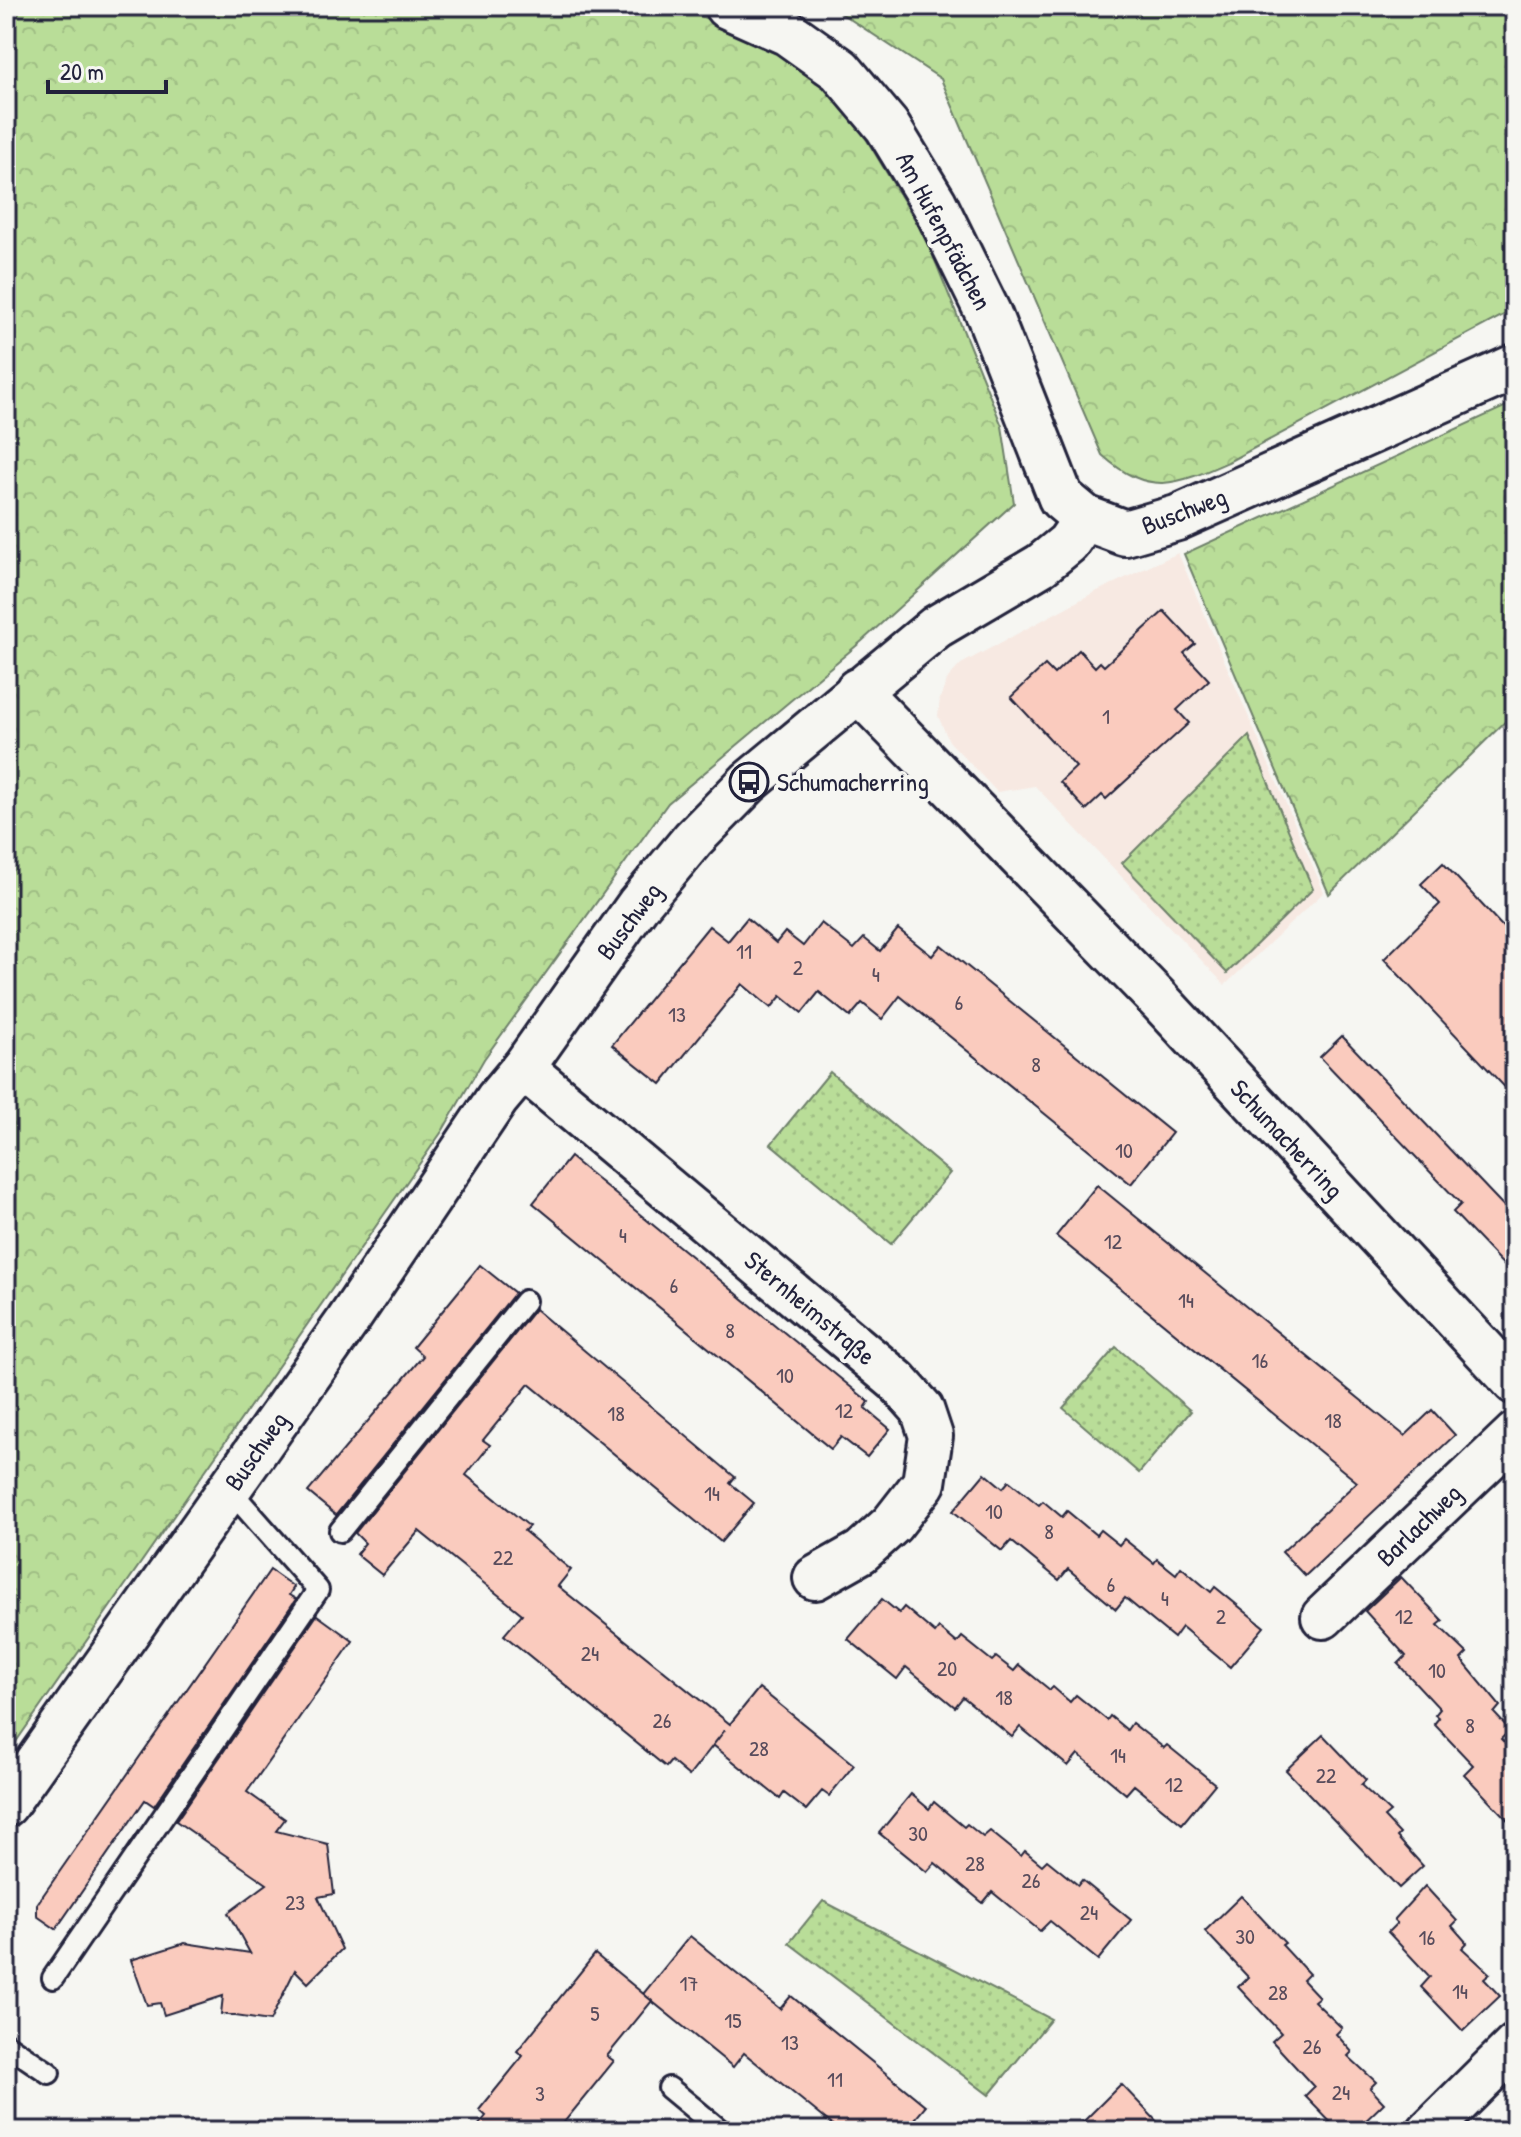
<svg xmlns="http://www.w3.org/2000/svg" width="1521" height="2137" viewBox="0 0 1521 2137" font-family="'Patrick Hand',sans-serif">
	<defs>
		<pattern id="forest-crowns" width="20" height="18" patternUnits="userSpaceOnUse" patternTransform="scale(2)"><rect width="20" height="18" fill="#b9dd98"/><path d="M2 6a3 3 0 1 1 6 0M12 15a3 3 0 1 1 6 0" fill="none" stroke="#9fbd84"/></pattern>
		<pattern id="park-dots" width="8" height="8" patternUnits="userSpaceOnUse" patternTransform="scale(2)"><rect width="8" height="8" fill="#b9dd98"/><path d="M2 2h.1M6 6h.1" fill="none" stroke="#9fbd84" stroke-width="1.8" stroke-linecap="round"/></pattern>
	</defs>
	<rect width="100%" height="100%" fill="#f6f6f2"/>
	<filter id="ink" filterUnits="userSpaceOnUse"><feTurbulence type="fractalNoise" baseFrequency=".0125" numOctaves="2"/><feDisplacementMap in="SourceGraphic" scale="16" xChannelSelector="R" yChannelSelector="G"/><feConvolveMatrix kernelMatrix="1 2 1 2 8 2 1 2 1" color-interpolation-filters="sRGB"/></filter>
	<g filter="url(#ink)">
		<polygon fill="#f7e9e2" points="1178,553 1324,892 1225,985 1035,786 997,792 949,741 938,716 940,698 948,678 961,664 1091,594"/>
		<g fill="url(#forest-crowns)" stroke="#6e806a" stroke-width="2">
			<polygon points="6,6 678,6 744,35 778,53 807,72 828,90 862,132 925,236 1002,426 1014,503 862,641 668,803 484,1059 443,1130 6,1756"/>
			<path d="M830,6H1515V309L1228,462C1176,485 1149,497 1102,455L941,79Z"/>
			<polygon points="1515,402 1515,712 1329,894 1184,554"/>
		</g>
		<g fill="url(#park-dots)" stroke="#6e806a" stroke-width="2">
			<polygon points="1249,736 1313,889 1227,973 1122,863"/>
			<polygon points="830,1072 950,1173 891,1244 771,1144"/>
			<polygon points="1116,1347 1191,1411 1139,1473 1063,1408"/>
			<polygon points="823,1901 1051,2019 989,2095 789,1943"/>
		</g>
		<g fill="#facbbe" stroke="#22223b" stroke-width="2">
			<polygon points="1164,611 1195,644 1184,653 1209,680 1177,710 1189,723 1106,799 1102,795 1086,810 1060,782 1076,767 1011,697 1045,665 1054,674 1079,650 1095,667 1100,662 1104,666"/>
			<polygon points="1443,863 1515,940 1515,1098 1384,959 1440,904 1421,884"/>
			<polygon points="747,918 776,943 785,932 803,946 821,923 854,949 864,938 880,951 898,929 932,956 941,945 1172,1133 1131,1184 900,996 882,1019 862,1003 850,1017 819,992 802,1013 781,996 771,1008 742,984 661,1084 612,1045 709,926 728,941"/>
			<polygon points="1342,1036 1515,1218 1515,1277 1453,1212 1461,1204 1320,1057"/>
			<polygon points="570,1157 869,1402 865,1408 890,1429 867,1457 841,1437 831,1449 533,1203"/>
			<polygon points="1097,1185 1405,1436 1432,1410 1455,1435 1305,1576 1282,1552 1357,1482 1056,1236"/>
			<polygon points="480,1265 515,1293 336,1515 308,1492 423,1356 413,1347"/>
			<polygon points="535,1309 735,1477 730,1483 754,1503 721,1542 529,1384 483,1440 490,1445 466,1475 529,1526 524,1531 571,1570 558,1586 730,1724 759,1688 854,1765 829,1796 822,1791 806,1810 784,1793 780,1799 713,1745 725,1730 689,1776 671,1761 666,1767 504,1635 522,1614 419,1531 382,1575 356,1554 365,1543 355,1533"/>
			<polygon points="985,1473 1003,1488 1009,1481 1039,1505 1043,1501 1062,1517 1067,1511 1096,1535 1100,1530 1119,1545 1124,1539 1154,1563 1157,1559 1176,1574 1181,1567 1211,1592 1215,1587 1264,1627 1230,1667 1182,1627 1174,1638 1125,1598 1116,1609 1068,1569 1059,1580 1011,1541 1002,1551 953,1511"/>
			<polygon points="270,1570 294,1587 289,1595 296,1599 154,1806 145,1800 56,1929 37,1916 37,1904"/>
			<polygon points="1401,1577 1443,1621 1438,1625 1467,1653 1461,1659 1500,1706 1494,1713 1510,1730 1501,1739 1515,1754 1515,1828 1464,1774 1473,1765 1434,1724 1439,1718 1435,1715 1440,1709 1398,1664 1406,1656 1365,1611"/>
			<polygon points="882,1599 899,1613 904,1607 935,1633 939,1628 957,1643 962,1637 992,1661 996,1657 1014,1671 1019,1665 1050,1690 1053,1687 1070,1702 1076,1695 1107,1720 1110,1716 1127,1730 1132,1723 1164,1748 1167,1745 1215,1784 1182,1824 1134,1785 1126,1794 1078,1754 1068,1766 1020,1727 1012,1737 963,1697 955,1707 906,1667 897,1679 848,1639"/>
			<polygon points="317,1615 353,1641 247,1792 285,1819 276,1831 328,1844 334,1894 318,1897 342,1949 308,1983 295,1970 270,2021 221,2014 223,1996 164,2015 160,2003 147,2005 131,1960 185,1943 250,1953 228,1913 267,1884 176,1821"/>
			<polygon points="1323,1735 1366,1780 1361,1785 1390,1812 1384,1817 1400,1834 1397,1837 1423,1866 1399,1888 1286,1770"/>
			<polygon points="911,1794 929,1809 934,1802 964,1827 967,1824 983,1837 990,1831 1021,1856 1025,1851 1042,1865 1047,1860 1078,1885 1082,1880 1131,1920 1098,1960 1050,1921 1040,1931 992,1892 983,1903 935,1863 927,1872 879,1833"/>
			<polygon points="1425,1886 1457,1921 1452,1926 1467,1943 1462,1948 1490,1974 1484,1979 1500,1996 1463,2031 1421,1987 1430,1977 1388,1932 1397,1923 1394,1920"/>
			<polygon points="1241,1896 1285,1943 1282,1945 1309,1974 1303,1980 1319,1997 1314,2001 1342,2028 1336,2034 1352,2052 1348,2056 1376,2082 1370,2088 1384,2103 1355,2131 1339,2131 1305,2096 1314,2087 1272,2041 1281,2033 1238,1987 1248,1977 1205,1931"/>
			<polygon points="690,1936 780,2009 791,1996 926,2106 905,2131 840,2131 744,2053 733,2067 643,1994"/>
			<polygon points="595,1954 652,2001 607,2056 614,2061 557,2131 474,2131 486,2116 479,2110 523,2056 517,2051"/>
			<polygon points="1121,2084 1166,2131 1074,2131"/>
		</g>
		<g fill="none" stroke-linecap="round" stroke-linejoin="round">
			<defs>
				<g id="lane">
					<polyline points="340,1531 525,1301"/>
					<polyline points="53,1978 318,1590 229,1489"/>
					<polyline points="6,2044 49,2073"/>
					<polyline points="669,2088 721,2131"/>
				</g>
				<g id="street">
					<polyline points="857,690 1160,1001 1515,1383"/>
					<polyline points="523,1068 897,1381 922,1409 931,1436 924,1483 892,1524 861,1552 815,1578"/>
					<polyline points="1323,1617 1515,1434"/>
					<polyline points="6,1805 347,1322 497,1099 523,1068 638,905 693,839 749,782 936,627 1041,565 1068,543 1085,518"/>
					<polyline points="1429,2131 1515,2046"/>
				</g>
				<polyline id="secondary" points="727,6 788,33 840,70 887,126 934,203 989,315 1061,498 1085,518 1125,533 1177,518 1515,367"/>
			</defs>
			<use href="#lane" stroke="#22223b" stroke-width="26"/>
			<use href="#street" stroke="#22223b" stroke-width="48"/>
			<use href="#secondary" stroke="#22223b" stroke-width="50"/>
			<use href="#lane" stroke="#f6f6f2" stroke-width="20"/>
			<use href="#street" stroke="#f6f6f2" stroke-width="42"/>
			<use href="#secondary" stroke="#f6f6f2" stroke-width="44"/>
		</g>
	</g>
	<defs>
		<symbol id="bus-ring" viewBox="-11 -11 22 22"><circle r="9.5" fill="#f6f6f2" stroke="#22223b" stroke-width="1.5"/><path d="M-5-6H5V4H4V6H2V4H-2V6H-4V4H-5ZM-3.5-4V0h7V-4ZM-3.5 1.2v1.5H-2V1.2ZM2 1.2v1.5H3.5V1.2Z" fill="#22223b"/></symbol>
	</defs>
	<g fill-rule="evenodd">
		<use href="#bus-ring" x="727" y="760" width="44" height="44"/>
	</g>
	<g text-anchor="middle" stroke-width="8" stroke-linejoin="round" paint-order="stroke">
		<g font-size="22" fill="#584c5c">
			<text x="1106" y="724">1</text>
			<text x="744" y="959">11</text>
			<text x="798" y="975">2</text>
			<text x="876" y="982">4</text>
			<text x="959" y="1010">6</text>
			<text x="677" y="1022">13</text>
			<text x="1036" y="1072">8</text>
			<text x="1124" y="1158">10</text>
			<text x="623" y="1243">4</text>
			<text x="1113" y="1249">12</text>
			<text x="674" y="1293">6</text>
			<text x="1186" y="1308">14</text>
			<text x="730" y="1338">8</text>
			<text x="1260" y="1368">16</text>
			<text x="785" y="1383">10</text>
			<text x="844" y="1418">12</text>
			<text x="616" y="1421">18</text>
			<text x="1333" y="1428">18</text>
			<text x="712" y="1501">14</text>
			<text x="994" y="1519">10</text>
			<text x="1049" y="1539">8</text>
			<text x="503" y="1565">22</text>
			<text x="1111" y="1592">6</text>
			<text x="1165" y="1606">4</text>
			<text x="1221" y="1624">2</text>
			<text x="1404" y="1624">12</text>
			<text x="590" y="1661">24</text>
			<text x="947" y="1676">20</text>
			<text x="1437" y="1678">10</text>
			<text x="1004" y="1705">18</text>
			<text x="662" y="1728">26</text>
			<text x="1470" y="1733">8</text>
			<text x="759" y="1756">28</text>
			<text x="1118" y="1763">14</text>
			<text x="1326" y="1783">22</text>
			<text x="1174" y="1792">12</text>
			<text x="918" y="1841">30</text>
			<text x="975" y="1871">28</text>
			<text x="1031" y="1888">26</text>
			<text x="295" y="1910">23</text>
			<text x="1089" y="1920">24</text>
			<text x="1245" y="1944">30</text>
			<text x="1427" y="1945">16</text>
			<text x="689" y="1991">17</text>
			<text x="1460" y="1999">14</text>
			<text x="1278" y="2000">28</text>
			<text x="595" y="2021">5</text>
			<text x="733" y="2028">15</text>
			<text x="790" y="2050">13</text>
			<text x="1312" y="2054">26</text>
			<text x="835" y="2087">11</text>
			<text x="1341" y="2100">24</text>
			<text x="540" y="2101">3</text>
		</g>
		<g font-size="26" fill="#22223b" stroke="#f6f6f2">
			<text transform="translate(944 231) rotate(62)" y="9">Am Hufenpfädchen</text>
			<text transform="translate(1184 511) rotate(-21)" y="9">Buschweg</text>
			<text transform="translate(629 921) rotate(-53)" y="9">Buschweg</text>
			<text transform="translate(1287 1139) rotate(47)" y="9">Schumacherring</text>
			<text transform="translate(810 1308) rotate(40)" y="9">Sternheimstraße</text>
			<text transform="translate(256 1451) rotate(-55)" y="9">Buschweg</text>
			<text transform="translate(1419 1525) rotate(-44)" y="9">Barlachweg</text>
		</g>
		<g font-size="26" fill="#22223b" stroke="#f6f6f2" text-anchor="start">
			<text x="777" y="791">Schumacherring</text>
		</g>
	</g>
	<rect width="1521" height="2137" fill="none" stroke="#f6f6f2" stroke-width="32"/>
	<rect x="16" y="16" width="1489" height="2105" fill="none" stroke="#22223b" stroke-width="3" filter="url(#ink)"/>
	<path d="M48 80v12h118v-12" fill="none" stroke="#22223b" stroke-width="4"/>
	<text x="60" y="80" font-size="24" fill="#22223b" stroke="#f6f6f2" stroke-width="6" paint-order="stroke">20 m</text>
</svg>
